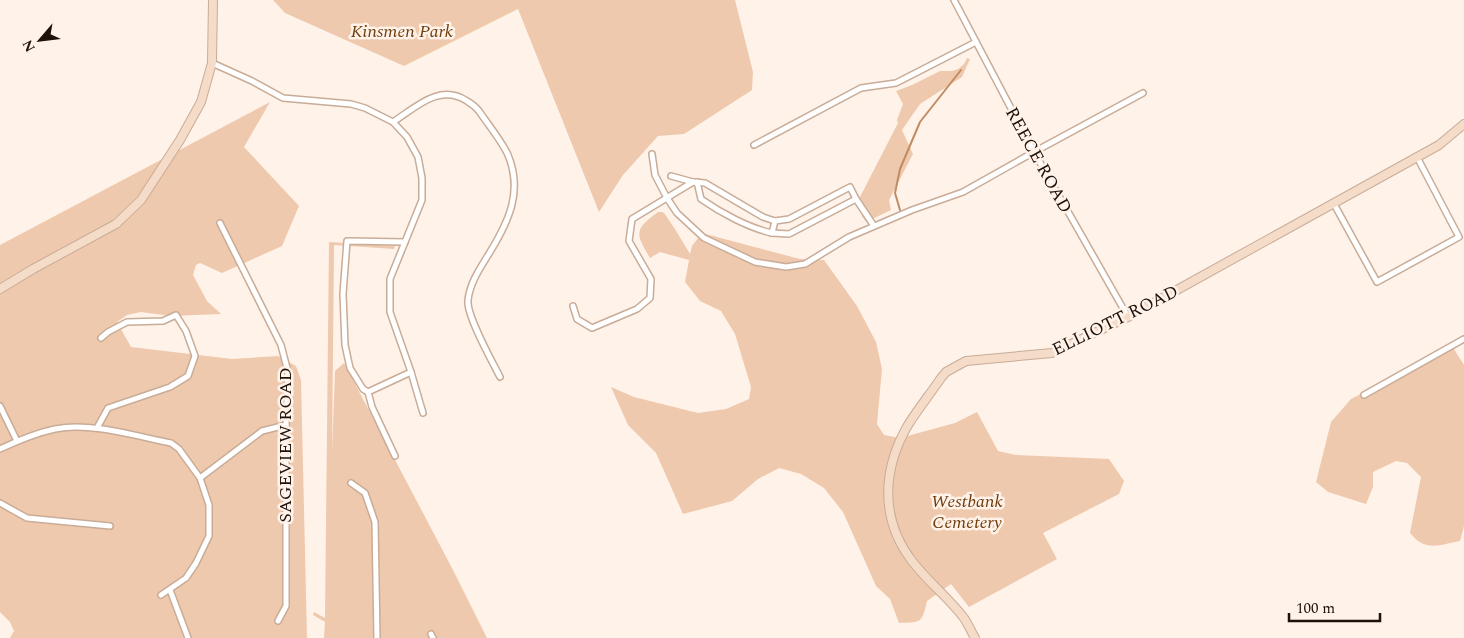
<svg xmlns="http://www.w3.org/2000/svg" width="1464" height="638" viewBox="0 0 1464 638" font-family="Spectral,serif">
	<rect width="100%" height="100%" fill="#fff2e9"/>
	<g fill="#efc9ad">
		<polygon points="273,0 735,0 753,72 752,90 684,134 658,136 623,175 599,212 518,9 404,66 285,13"/>
		<polygon points="967,58 970,59 962,77 920,104 902,130 913,154 889,200 891,210 866,222 862,216 859,199 898,123 897,120 903,104 896,91 912,85 940,71 952,71 958,69 964,64"/>
		<polygon points="270,102 244,147 299,206 282,246 222,273 200,263 196,265 193,275 207,301 221,314 171,316 141,312 127,315 117,322 131,347 232,359 278,356 296,366 301,380 307,638 10,638 14,631 10,622 0,612 0,245"/>
		<path d="M658,212H662L664,213L675,229L690,254L692,246L702,233L800,259L824,260L857,306L876,342L882,369L877,424L884,435L900,438L955,423L977,412L998,451L1016,455L1109,459L1124,481L1119,494L1043,533L1057,559L969,607L951,584L927,601C922,623 922,622 899,623L890,599L876,586L843,512L824,488L801,474L779,468L758,479L732,501L683,514L656,453L628,425L611,387L634,397L698,413L726,409L749,399L751,387L735,334L721,311L700,301L685,282L689,260L660,252L650,258C636,234 633,230 658,212Z"/>
		<polygon points="329,242 395,246 394,249 334,245 332,453 335,371 344,363 453,570 487,638 324,638 325,622 313,615 314,612 325,618"/>
		<path d="M1452,346L1464,365V526L1460,541C1439,545 1425,552 1410,533L1421,477L1407,463L1396,461L1373,472V487L1366,504L1328,492L1316,482L1331,422L1351,399Z"/>
	</g>
	<g fill="none" stroke-linecap="round" stroke-linejoin="round">
		<polyline stroke="#c08c63" stroke-width="2" points="900,210 895,193 900,169 920,122 961,70"/>
		<defs>
			<g id="street">
				<polyline points="954,0 1034,152 1128,317"/>
				<polyline points="212,63 252,81 283,98 351,104 365,108 393,122 407,137 418,157 422,178 422,200 390,279 390,312 411,372 423,413"/>
				<path d="M393,122C416,107 440,83 467,101C472,104 475,106 479,111C487,123 503,143 508,155C523,191 509,221 490,252C481,267 470,282 468,300C466,315 492,361 500,377"/>
				<polyline points="754,145 861,88 896,83 976,42"/>
				<polyline points="652,154 655,175 667,198 677,213 704,238 755,262 786,267 805,264 849,237 912,210 963,192 1034,152 1143,93"/>
				<polyline points="671,176 693,182"/>
				<path d="M697,182L701,199C721,213 749,228 772,233L775,221L789,219L850,187L856,199L874,226"/>
				<polyline points="1334,204 1377,282 1459,237 1417,157"/>
				<polyline points="220,223 281,345 288,372 286,425 286,606 278,621"/>
				<polyline points="772,233 789,234 856,199"/>
				<polyline points="405,242 347,241 343,294 345,345 350,368 363,389 368,392 411,372"/>
				<polyline points="573,306 577,319 592,328 637,309 650,298 651,279 629,241 632,219 693,182 705,183 763,217 775,221"/>
				<polyline points="368,392 372,407 395,456"/>
				<polyline points="1364,395 1464,339"/>
				<polyline points="0,406 17,441"/>
				<polyline points="97,428 108,408 170,387 188,376 195,356 186,331 176,315 163,321 127,322 108,332 101,338"/>
				<path d="M0,449C17,441 36,433 55,429C91,422 135,436 171,443L179,449L200,478L209,505V536L196,563L186,578L161,595"/>
				<polyline points="200,478 262,431 286,425"/>
				<polyline points="351,483 365,493 375,522 377,638"/>
				<polyline points="0,503 27,518 110,526"/>
				<polyline points="170,590 188,638"/>
				<polyline points="431,634 433,638"/>
			</g>
			<g id="secondary">
				<polyline points="0,289 33,269 116,224 141,200 180,140 201,102 212,63 213,0"/>
				<path d="M975,638C971,631 968,624 964,618C949,598 927,581 912,561C880,519 882,470 908,425C918,409 930,394 941,378L946,372L966,361L1052,353L1128,317L1439,145L1464,124"/>
			</g>
		</defs>
		<use href="#street" stroke="#c8ac97" stroke-width="8"/>
		<use href="#secondary" stroke="#c8ac97" stroke-width="10"/>
		<use href="#street" stroke="#fff" stroke-width="5"/>
		<use href="#secondary" stroke="#f4dcc9" stroke-width="8"/>
	</g>
	<g text-anchor="middle" stroke-width="5" stroke-linejoin="round" paint-order="stroke">
		<g font-size="18" font-style="italic" fill="#6f3c0b" stroke="#fff2e9">
			<text x="402" y="37">Kinsmen Park</text>
			<text x="967" y="507">Westbank<tspan x="967" dy="21">Cemetery</tspan></text>
		</g>
		<g font-size="18" fill="#1c120a" stroke="#fff2e9">
			<text transform="translate(1039 160) rotate(61)" y="6">REECE ROAD</text>
			<text transform="translate(1115 320) rotate(-26)" y="6">ELLIOTT ROAD</text>
			<text transform="translate(285 445) rotate(-90)" y="6">SAGEVIEW ROAD</text>
		</g>
	</g>
	<g transform="translate(40 40) rotate(242)" stroke="#fff2e9" stroke-width="4" paint-order="stroke">
	<path d="M0-4L9 19L0 12L-9 19Z" fill="#1c120a"/>
	<text y="-8" font-size="14" font-weight="bold" text-anchor="middle" fill="#1c120a">N</text>
	</g>
	<path d="M1289 613v8h91v-8" fill="none" stroke="#1c120a" stroke-width="2.5"/>
	<text x="1296" y="613" font-size="15" fill="#1c120a" stroke="#fff2e9" stroke-width="4" paint-order="stroke">100 m</text>
</svg>
